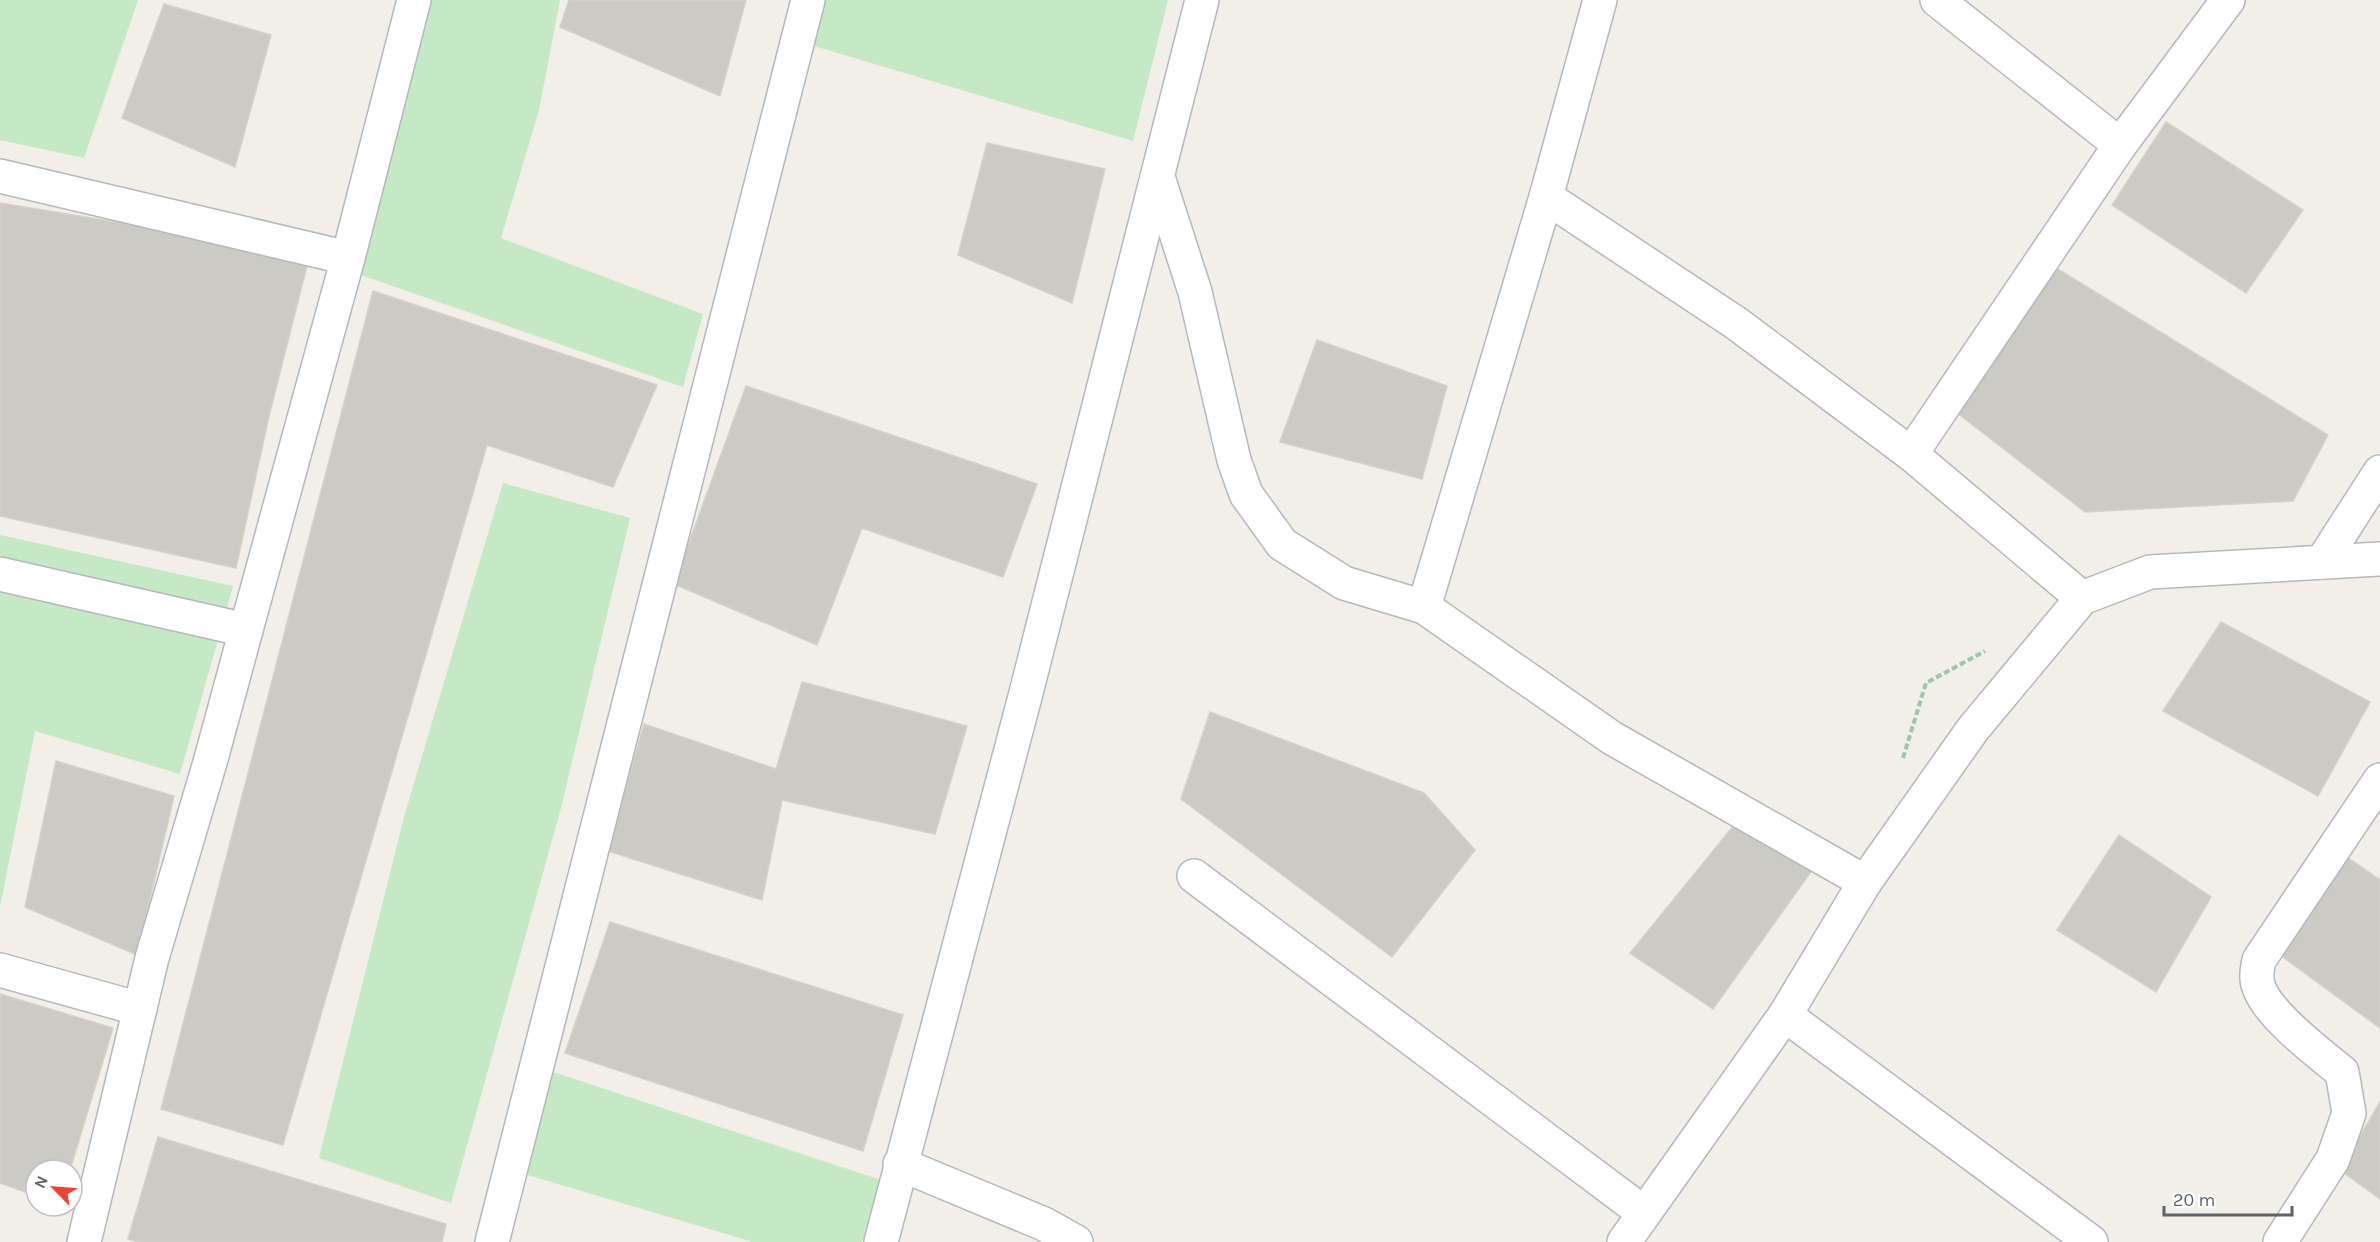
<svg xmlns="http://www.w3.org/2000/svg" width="2380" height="1242" viewBox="0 0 2380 1242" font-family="Karla,sans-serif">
	<rect width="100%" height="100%" fill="#f1efe8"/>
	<g fill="#c5e8c5">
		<polygon points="0,0 138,0 84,158 0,140"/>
		<polygon points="424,0 560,0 539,110 501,238 703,314 683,387 355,273"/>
		<polygon points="815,0 1168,0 1133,141 804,43"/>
		<polygon points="503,483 630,518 561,808 451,1203 319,1158 404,817"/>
		<polygon points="0,535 233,586 180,774 35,731 0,907"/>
		<polygon points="541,1068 881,1180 862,1242 753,1242 521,1173"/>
	</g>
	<g fill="#cccac5" stroke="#d6d1c6" stroke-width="1.5">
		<polygon points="569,0 746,0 720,96 560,27"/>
		<polygon points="164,4 271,35 235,167 122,118"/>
		<polygon points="2166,122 2303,210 2246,293 2112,205"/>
		<polygon points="987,143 1105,169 1072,303 958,255"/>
		<polygon points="0,203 310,254 269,416 236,568 0,516"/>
		<polygon points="2048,263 2328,435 2293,501 2085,512 1951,408"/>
		<polygon points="373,291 657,385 613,487 487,445 283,1145 161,1109"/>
		<polygon points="1317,340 1447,386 1422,479 1280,442"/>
		<polygon points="746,386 1037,484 1003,577 862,528 817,645 674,584"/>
		<polygon points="2221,622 2370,702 2318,796 2163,711"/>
		<polygon points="802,682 967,726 935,834 782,800 762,900 608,851 644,724 776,769"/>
		<polygon points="1210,712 1424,793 1475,850 1392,957 1181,799"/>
		<polygon points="56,761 174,796 137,955 25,907"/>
		<polygon points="1739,819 1813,869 1713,1009 1630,953"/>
		<polygon points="2119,835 2211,897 2156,992 2057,930"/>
		<polygon points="2347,857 2380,880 2380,1028 2280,955"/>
		<polygon points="610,922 903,1015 863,1151 565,1053"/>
		<polygon points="0,994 113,1028 70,1170 36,1170 36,1196 0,1183"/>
		<polygon points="2380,1102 2380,1199 2340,1170"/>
		<polygon points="158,1137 446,1224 442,1242 138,1242 128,1239"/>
	</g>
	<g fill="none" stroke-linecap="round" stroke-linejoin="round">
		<defs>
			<g id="minor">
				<polyline points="1937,0 2120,145"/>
				<polyline points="0,176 348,258"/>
				<polyline points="1158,177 1195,292 1234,460 1246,494 1282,544 1344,583 1424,607 1612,738 1865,882"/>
				<polyline points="1546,197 1736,323 1911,454 2082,598"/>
				<polyline points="1911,454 2120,145 2228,0"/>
				<polyline points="2322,562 2380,472"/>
				<polyline points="0,574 246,630"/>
				<polyline points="1424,607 1546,197 1600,0"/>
				<polyline points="1194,876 1644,1213"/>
				<polyline points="0,970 140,1009"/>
				<polyline points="900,1164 1044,1224 1076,1242"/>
				<polyline points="84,1242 152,958 211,759 246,630 348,258 414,0"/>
				<polyline points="492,1242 808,0"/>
				<polyline points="881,1242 1026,693 1202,0"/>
				<polyline points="1624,1242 1785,1015"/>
				<polyline points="2091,1242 1785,1015 1865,882 1973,729 2082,598 2150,572 2380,559"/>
				<path d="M2280,1242L2333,1159L2349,1113L2342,1072C2319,1053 2259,1009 2257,979C2256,973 2258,966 2259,960L2380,780"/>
			</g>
		</defs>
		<use href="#minor" stroke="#b5b8bc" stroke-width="36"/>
		<polyline stroke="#9cc7a9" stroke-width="4" stroke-dasharray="6 3" stroke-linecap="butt" points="1903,758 1926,683 1985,651"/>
		<use href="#minor" stroke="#fff" stroke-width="33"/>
	</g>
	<g transform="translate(54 1188) rotate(295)"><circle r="28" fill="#ffffff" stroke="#bfc1c3" stroke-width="1.5"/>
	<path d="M0-4.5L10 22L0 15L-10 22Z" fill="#ea4335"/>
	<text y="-9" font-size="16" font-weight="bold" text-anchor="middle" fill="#5f6368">N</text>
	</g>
	<path d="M2164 1206v9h128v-9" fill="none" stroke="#5f6368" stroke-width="3"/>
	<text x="2173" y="1206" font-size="18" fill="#5f6368" stroke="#ffffff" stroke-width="4.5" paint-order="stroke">20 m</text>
</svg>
